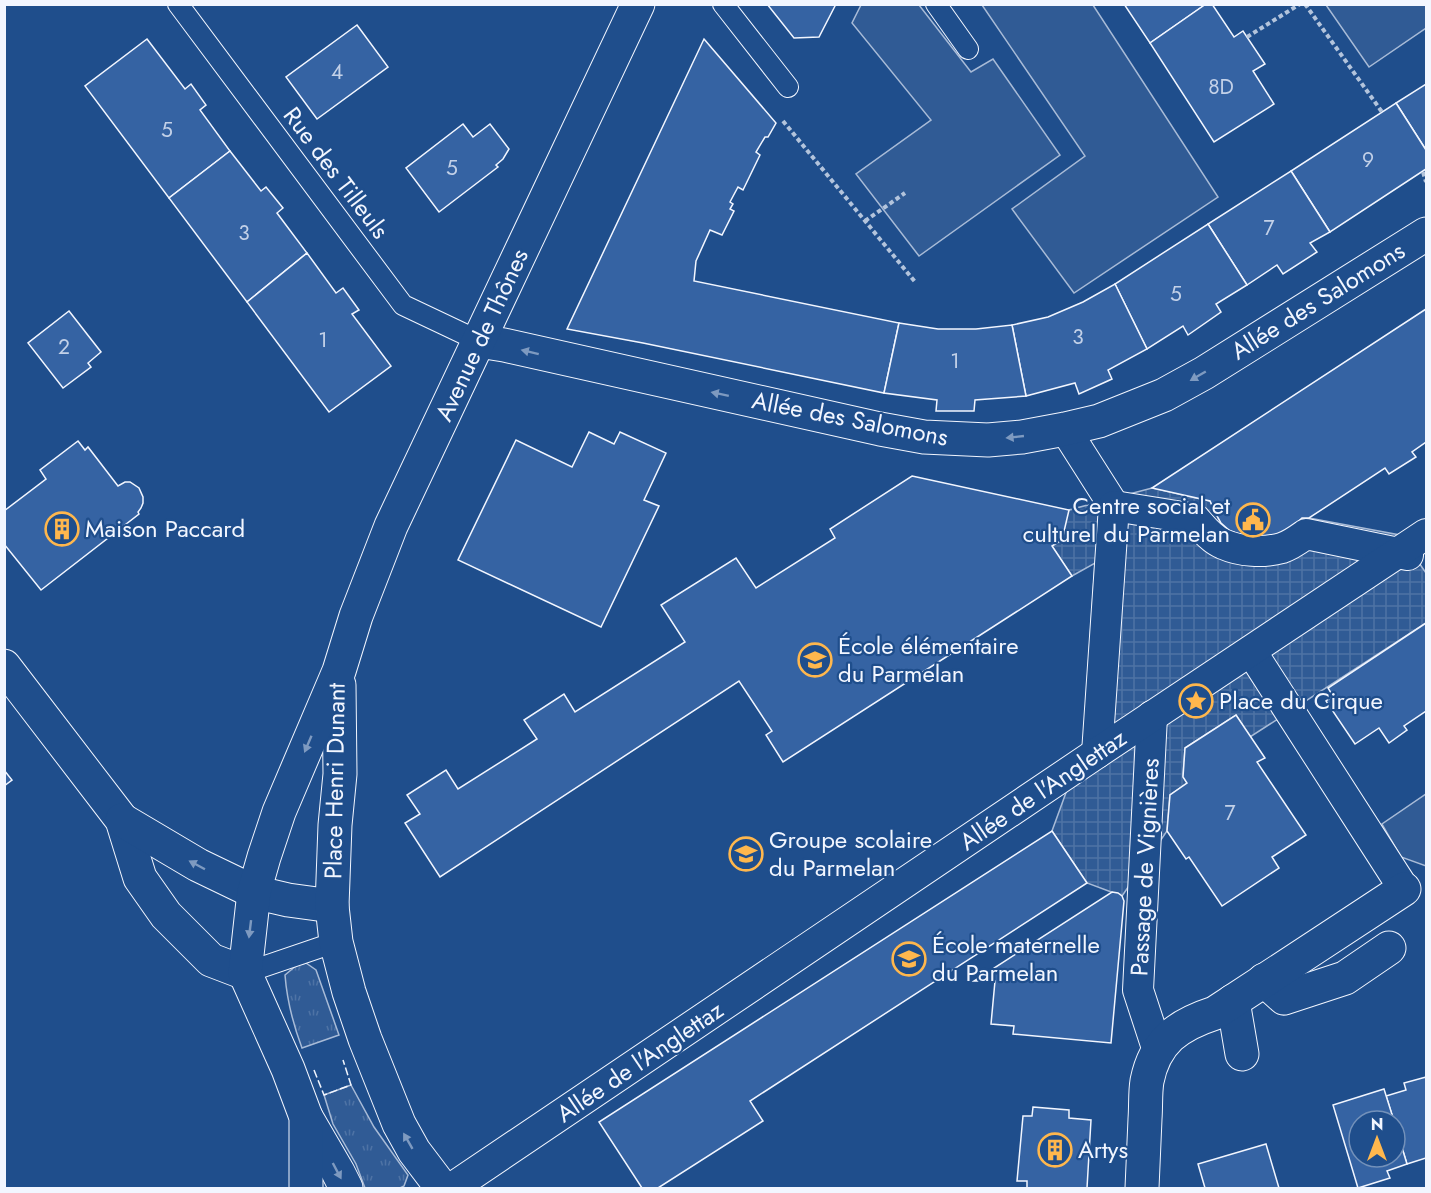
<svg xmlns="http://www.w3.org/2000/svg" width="1431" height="1193" viewBox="0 0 1431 1193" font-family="Jost,sans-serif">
	<defs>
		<pattern id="grass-tufts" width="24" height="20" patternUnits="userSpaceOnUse" patternTransform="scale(1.5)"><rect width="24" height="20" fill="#305b95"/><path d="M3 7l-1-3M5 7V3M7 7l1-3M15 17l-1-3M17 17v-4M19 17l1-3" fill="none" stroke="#4e73a5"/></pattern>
		<pattern id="plaza-grid" width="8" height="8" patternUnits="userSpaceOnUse" patternTransform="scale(1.5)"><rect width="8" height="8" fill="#305b95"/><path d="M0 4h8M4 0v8" fill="none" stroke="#4e73a5"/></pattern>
	</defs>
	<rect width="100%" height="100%" fill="#1f4e8c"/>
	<g fill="url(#grass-tufts)" stroke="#a8bbd7" stroke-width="1.5">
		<path d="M306,963L316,970L339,1035L302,1048C293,1024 287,1001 285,975L297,965Z"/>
		<polygon points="351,1085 374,1127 408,1175 404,1186 400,1188 365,1188 356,1164 333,1124 324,1095"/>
	</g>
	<g fill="#305b95" stroke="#a8bbd7" stroke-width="1.5">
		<polygon points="861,5 919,5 971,72 993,59 1060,155 919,256 856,174 931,120 852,23"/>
		<polygon points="982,5 1093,5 1218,197 1074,293 1012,209 1085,156"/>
		<polygon points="1326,5 1426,5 1426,28 1369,67"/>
		<polygon points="1426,794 1426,866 1401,857 1382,824"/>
	</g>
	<polygon fill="url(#plaza-grid)" stroke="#a8bbd7" stroke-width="1.5" points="1152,488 1210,501 1216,514 1221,523 1309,518 1400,535 1426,573 1426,623 1250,737 1236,715 1185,748 1183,776 1187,783 1170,795 1167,831 1122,896 1087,883 1052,831 1083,746 1095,563 1072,576 1052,546 1069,510"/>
	<g fill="#3563a3" stroke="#f2f6ff" stroke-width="1.5">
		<polygon points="767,4 836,4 819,37 794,38"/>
		<polygon points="1124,4 1206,4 1150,43"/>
		<polygon points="1206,4 1212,4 1234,37 1243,31 1265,64 1253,71 1274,104 1214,142 1150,43"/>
		<polygon points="357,25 388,67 317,119 286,77"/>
		<polygon points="147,39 185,89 191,84 206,105 200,110 230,151 169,198 85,86"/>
		<polygon points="704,39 776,123 768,137 765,137 756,152 760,155 743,190 738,187 730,202 733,204 730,209 734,211 722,235 710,230 696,261 694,281 899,323 884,393 643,343 567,329"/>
		<polygon points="1426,84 1426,150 1396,103"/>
		<polygon points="1396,103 1426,150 1426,169 1330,232 1291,171"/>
		<polygon points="463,124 473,137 490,124 509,149 503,159 496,165 498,167 439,212 406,168"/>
		<polygon points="230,151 261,191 266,187 283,208 277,213 307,253 247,302 169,198"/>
		<polygon points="1291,171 1330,232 1310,243 1317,252 1283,274 1277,265 1247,285 1208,224"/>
		<polygon points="1208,224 1247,285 1216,304 1221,312 1188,335 1183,326 1147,349 1115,284"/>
		<polygon points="307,253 336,293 343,288 359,310 352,314 391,366 329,412 247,302"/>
		<polygon points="1115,284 1147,349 1108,370 1112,379 1079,394 1075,383 1026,396 1012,325 1048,317 1083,302"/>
		<polygon points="1426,309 1426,442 1412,452 1416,457 1389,474 1385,468 1309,518 1302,518 1291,528 1280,535 1252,538 1230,531 1221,523 1216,514 1210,501 1152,488"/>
		<polygon points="69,311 101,352 88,363 91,367 63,388 28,343"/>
		<polygon points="899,323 938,329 976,329 1012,325 1026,396 975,400 974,411 936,411 937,400 884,393"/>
		<polygon points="589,432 614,444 620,432 666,453 644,500 659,506 601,627 458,560 516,440 572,467"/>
		<polygon points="78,441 85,450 88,447 118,486 125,482 130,482 139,488 143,497 143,503 141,508 138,512 139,514 41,590 4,544 4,511 46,479 40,470"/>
		<polygon points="912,476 1069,510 1062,540 1052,546 1072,576 783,762 766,735 772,731 739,681 440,877 405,823 420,814 407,795 446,770 458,789 537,739 524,720 564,694 575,712 685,642 661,605 736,558 756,588 835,538 830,529"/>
		<polygon points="1426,623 1426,711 1404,726 1407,730 1389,743 1379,728 1355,744 1326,701 1333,696 1328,688"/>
		<polygon points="1236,715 1265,758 1257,762 1306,835 1272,857 1279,868 1222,906 1189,857 1186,859 1167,831 1170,795 1187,783 1183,777 1185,748"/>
		<polygon points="4,770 12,780 4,786"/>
		<polygon points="1052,831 1087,883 750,1101 763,1121 658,1188 642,1188 599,1122"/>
		<polygon points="1112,892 1118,893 1122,896 1124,901 1111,1043 1013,1034 1014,1026 991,1024 995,981 974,981"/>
		<polygon points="1426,1077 1426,1158 1407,1164 1395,1125 1395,1121 1394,1121 1386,1096 1406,1090 1404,1083"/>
		<polygon points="1384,1089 1394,1121 1359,1121 1359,1157 1395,1157 1395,1125 1407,1164 1387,1171 1390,1178 1358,1188 1333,1105"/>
		<polygon points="1033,1107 1069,1110 1069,1118 1091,1120 1087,1188 1027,1188 1027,1181 1017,1181 1023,1116 1032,1116"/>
		<polygon points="1266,1144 1279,1188 1205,1188 1198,1164"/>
	</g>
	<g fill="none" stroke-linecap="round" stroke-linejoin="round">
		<defs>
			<g id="service">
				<polyline points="178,4 403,305 479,341"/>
				<polyline points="723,4 788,87"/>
				<polyline points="936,4 968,49"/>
				<polyline points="245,973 336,942"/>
			</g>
			<g id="pedestrian">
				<polyline points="1065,429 1114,506 1097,753"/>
				<path d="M1114,506L1195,519C1203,528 1211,539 1223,544C1241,552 1263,553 1282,548C1291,545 1299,539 1306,534L1408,555"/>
				<polyline points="1251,651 1404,889"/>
				<polyline points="1152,716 1138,990 1158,1051"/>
				<polyline points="452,1188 1097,753 1426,534"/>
			</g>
			<g id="minor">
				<polyline points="479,341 504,345 880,429 924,437 988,440 1022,437 1065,429 1099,421 1164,395 1204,373 1426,234"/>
				<polyline points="4,666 122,820 140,878 166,915 211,960 245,973"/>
				<polyline points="122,820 198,865 254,892 288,900 332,906"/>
				<polyline points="1264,980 1284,998 1345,978 1389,948"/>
				<polyline points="1233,1001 1242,1054"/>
				<polyline points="306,1117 338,1172 346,1188"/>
				<path d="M1142,1188C1143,1165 1144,1142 1145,1119C1146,1106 1145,1093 1147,1081C1155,1041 1178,1025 1215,1013L1404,889"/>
			</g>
			<g id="secondary">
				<polyline points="339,685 340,774 335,825 332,906 336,942 349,992 365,1039 399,1124 414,1151 442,1188"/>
				<polyline points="306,1188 306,1117 288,1069 245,973 254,892 264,857 279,812 339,671 356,616 391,526 638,4"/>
			</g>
		</defs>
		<use href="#service" stroke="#f2f6ff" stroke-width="22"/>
		<use href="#pedestrian" stroke="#f2f6ff" stroke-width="32"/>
		<use href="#minor" stroke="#f2f6ff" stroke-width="35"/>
		<use href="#secondary" stroke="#f2f6ff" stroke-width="35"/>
		<g stroke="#b3c4dc" stroke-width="4" stroke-dasharray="4.5 3" stroke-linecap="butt">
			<polyline points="1305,4 1382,112"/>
			<polyline points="1247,37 1300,4"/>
			<polyline points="783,121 916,283"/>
			<polyline points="1423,172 1426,182"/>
			<polyline points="865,221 905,193"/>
		</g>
		<use href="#service" stroke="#1f4e8c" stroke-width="20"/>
		<use href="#pedestrian" stroke="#1f4e8c" stroke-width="30"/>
		<use href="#minor" stroke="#1f4e8c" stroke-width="33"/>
		<use href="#secondary" stroke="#1f4e8c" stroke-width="33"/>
		<polyline stroke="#f2f6ff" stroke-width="1.5" stroke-dasharray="8 3" stroke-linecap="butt" points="314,1070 324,1095 351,1085 343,1060"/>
	</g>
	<defs><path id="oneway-solid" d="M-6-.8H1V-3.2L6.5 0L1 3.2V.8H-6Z" transform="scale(1.5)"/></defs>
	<g fill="#7e9ac0">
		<use href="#oneway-solid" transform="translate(530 352) rotate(-166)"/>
		<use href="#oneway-solid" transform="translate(1198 376) rotate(150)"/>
		<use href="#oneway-solid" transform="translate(720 394) rotate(-168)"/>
		<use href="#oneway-solid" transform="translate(1015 437) rotate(174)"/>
		<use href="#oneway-solid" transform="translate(308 744) rotate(113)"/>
		<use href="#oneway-solid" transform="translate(197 865) rotate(-152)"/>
		<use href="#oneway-solid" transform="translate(250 929) rotate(97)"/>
		<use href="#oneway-solid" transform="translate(408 1141) rotate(-120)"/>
		<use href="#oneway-solid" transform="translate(337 1171) rotate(62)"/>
	</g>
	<defs>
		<symbol id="civic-ring" viewBox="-11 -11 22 22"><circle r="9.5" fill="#1f4e8c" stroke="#ffb74d" stroke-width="1.5"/><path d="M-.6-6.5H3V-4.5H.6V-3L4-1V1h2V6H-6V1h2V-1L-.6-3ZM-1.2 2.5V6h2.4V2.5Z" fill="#ffb74d"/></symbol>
		<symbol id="building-ring" viewBox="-11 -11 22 22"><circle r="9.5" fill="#1f4e8c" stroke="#ffb74d" stroke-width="1.5"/><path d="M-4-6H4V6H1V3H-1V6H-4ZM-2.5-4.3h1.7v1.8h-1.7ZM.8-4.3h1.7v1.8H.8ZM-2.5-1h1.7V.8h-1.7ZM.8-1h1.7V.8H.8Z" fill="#ffb74d"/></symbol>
		<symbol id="school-ring" viewBox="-11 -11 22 22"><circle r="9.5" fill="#1f4e8c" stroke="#ffb74d" stroke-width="1.5"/><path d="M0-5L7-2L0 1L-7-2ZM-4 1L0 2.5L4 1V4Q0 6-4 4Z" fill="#ffb74d"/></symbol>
		<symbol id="sight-ring" viewBox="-11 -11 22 22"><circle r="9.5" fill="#1f4e8c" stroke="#ffb74d" stroke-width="1.5"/><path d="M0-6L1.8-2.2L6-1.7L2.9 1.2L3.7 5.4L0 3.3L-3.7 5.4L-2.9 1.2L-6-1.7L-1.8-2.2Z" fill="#ffb74d"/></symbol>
	</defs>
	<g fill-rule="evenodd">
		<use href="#civic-ring" x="1234" y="501" width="38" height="38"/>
		<use href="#building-ring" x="43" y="510" width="38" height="38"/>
		<use href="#school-ring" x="796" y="641" width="38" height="38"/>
		<use href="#sight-ring" x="1177" y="682" width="38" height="38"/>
		<use href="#school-ring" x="727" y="835" width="38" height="38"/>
		<use href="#school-ring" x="890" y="940" width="38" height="38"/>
		<use href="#building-ring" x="1036" y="1131" width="38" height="38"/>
	</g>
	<g text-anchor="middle" stroke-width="4.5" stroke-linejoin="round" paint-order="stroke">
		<g font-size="21" fill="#c3d1e8">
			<text x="337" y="79">4</text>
			<text x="1221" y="94">8D</text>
			<text x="167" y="137">5</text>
			<text x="1368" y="167">9</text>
			<text x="452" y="175">5</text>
			<text x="1269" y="235">7</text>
			<text x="244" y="240">3</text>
			<text x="1176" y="301">5</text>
			<text x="1078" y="344">3</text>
			<text x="323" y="347">1</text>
			<text x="64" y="354">2</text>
			<text x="955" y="368">1</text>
			<text x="1230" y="820">7</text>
		</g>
		<g font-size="24" fill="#f2f6ff" stroke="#1f4e8c">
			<text transform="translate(336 173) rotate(53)" y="8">Rue des Tilleuls</text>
			<text transform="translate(1318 301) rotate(-32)" y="8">Allée des Salomons</text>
			<text transform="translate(482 335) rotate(-65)" y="8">Avenue de Thônes</text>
			<text transform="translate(850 419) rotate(11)" y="8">Allée des Salomons</text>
			<text transform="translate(335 781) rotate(-89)" y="8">Place Henri Dunant</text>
			<text transform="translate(1043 790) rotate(-34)" y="8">Allée de l'Anglettaz</text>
			<text transform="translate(1145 867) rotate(-87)" y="8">Passage de Vignières</text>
			<text transform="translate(640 1062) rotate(-34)" y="8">Allée de l'Anglettaz</text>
		</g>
		<g font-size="24" fill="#f2f6ff" stroke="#1f4e8c" text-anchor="start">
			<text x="1230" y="514" text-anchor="end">Centre social et<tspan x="1230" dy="28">culturel du Parmelan</tspan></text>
			<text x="85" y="537">Maison Paccard</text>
			<text x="838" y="654">École élémentaire<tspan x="838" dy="28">du Parmelan</tspan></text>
			<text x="1219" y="709">Place du Cirque</text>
			<text x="769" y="848">Groupe scolaire<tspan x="769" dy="28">du Parmelan</tspan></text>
			<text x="932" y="953">École maternelle<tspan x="932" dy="28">du Parmelan</tspan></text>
			<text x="1078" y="1158">Artys</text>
		</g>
	</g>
	<rect width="1431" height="1193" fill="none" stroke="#f2f6ff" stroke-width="12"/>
	<g transform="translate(1377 1139)"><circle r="28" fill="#1f4e8c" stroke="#7391ba" stroke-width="1.5"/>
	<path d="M0-4.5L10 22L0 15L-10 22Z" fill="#ffb74d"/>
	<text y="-9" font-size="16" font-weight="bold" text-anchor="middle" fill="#f2f6ff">N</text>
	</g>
</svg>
